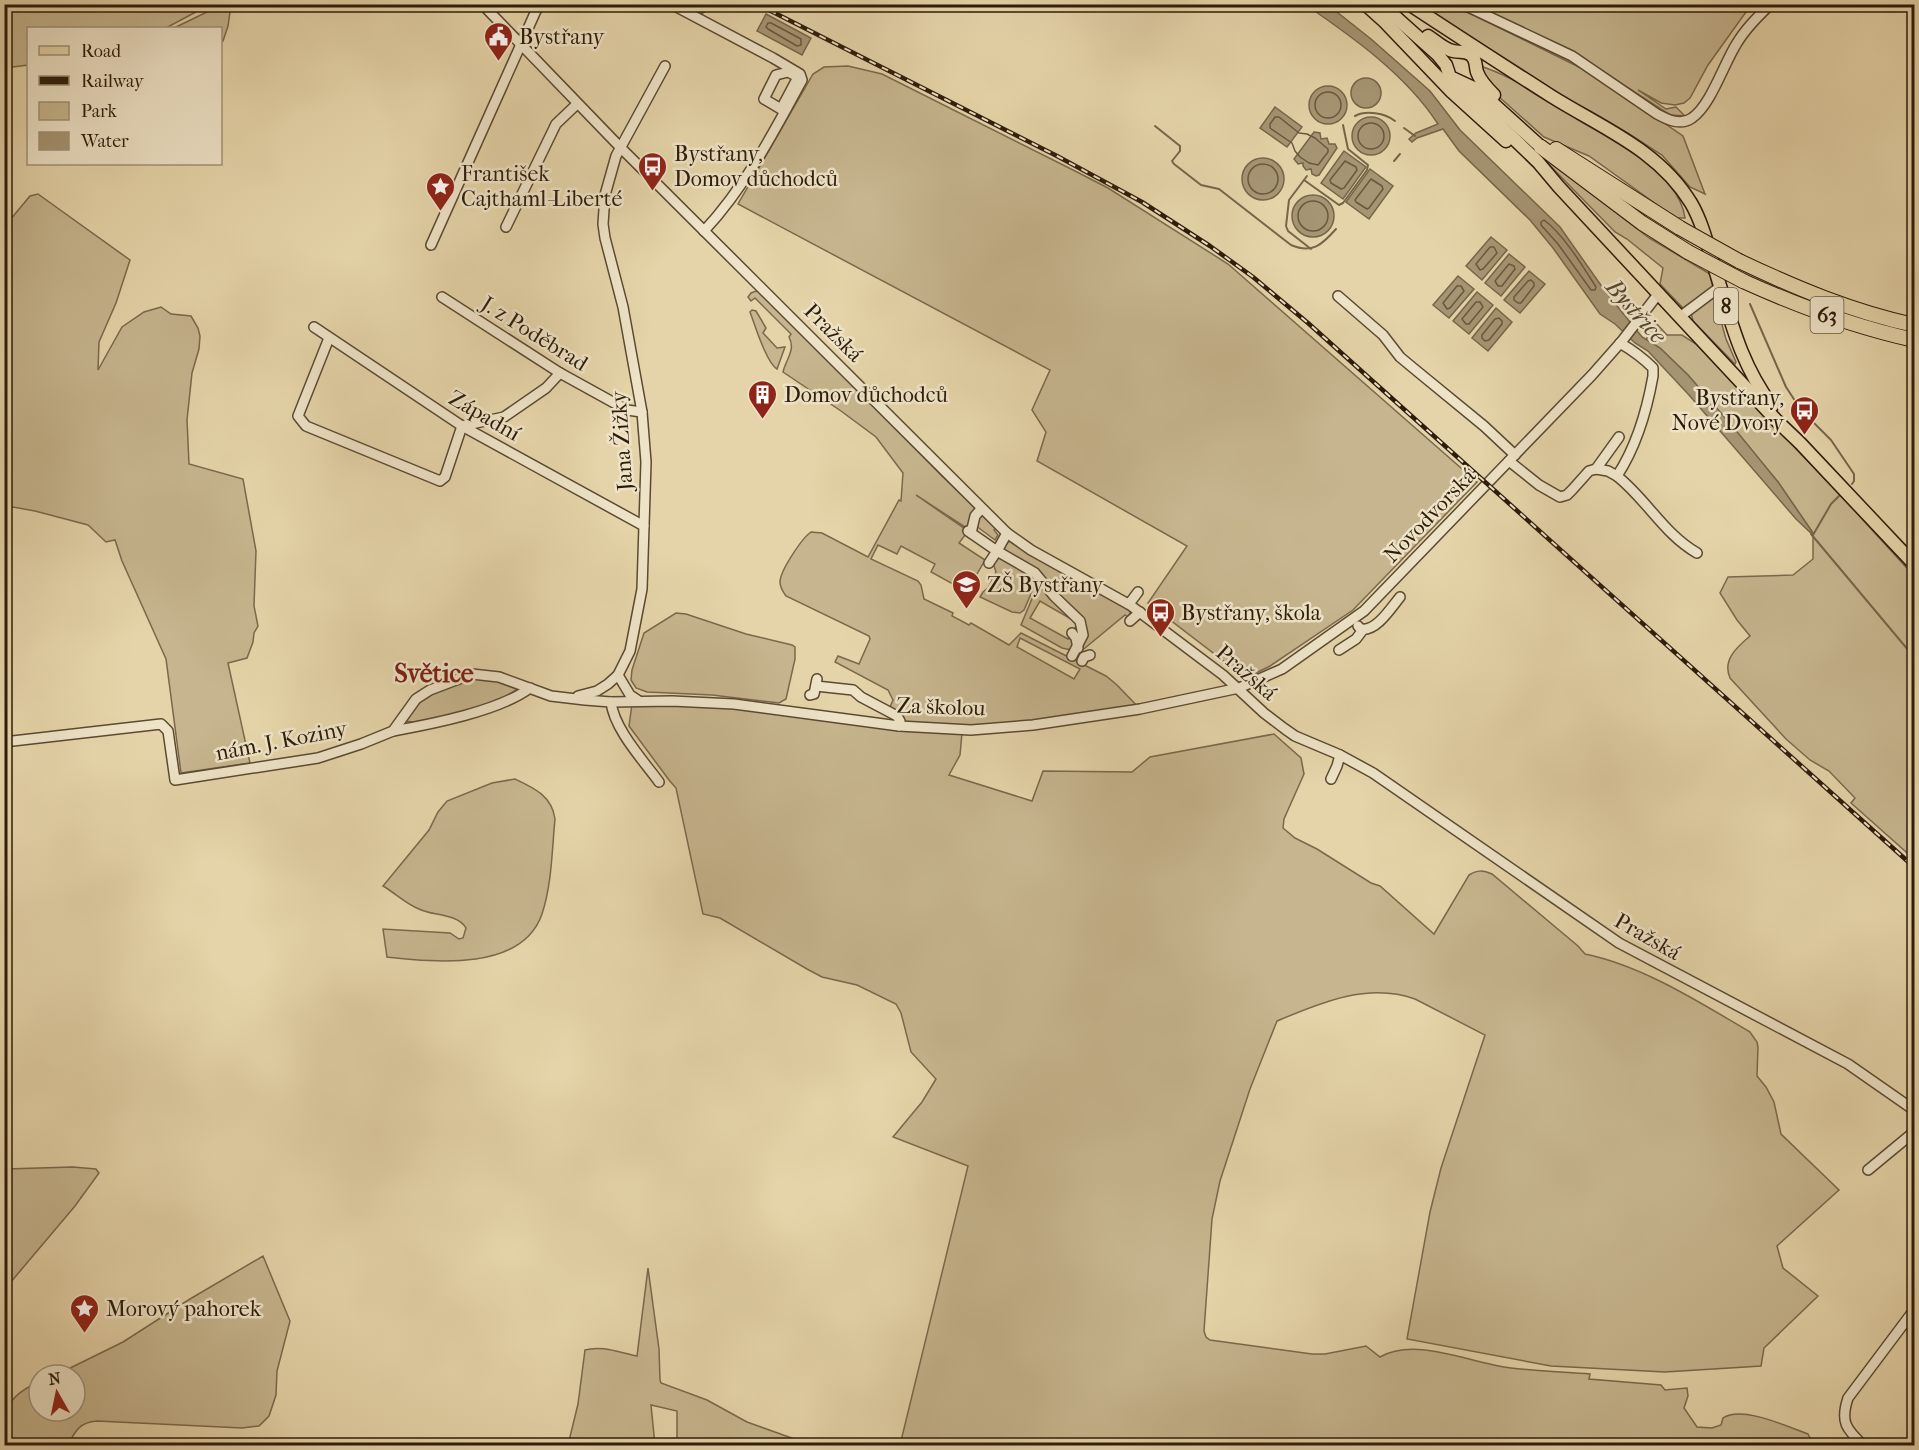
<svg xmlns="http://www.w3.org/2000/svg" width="1919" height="1450" viewBox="0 0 1919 1450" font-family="'IM FELL French Canon',serif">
	<rect width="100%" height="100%" fill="#e5d4a9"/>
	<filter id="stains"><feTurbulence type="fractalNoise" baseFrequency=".00333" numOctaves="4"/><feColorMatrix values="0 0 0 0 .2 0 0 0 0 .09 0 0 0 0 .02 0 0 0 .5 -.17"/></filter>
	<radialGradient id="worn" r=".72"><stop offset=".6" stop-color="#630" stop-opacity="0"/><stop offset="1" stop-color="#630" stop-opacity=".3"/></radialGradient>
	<g fill="#c6b58e" stroke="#7a684c" stroke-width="1.5" fill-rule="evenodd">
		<polygon points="4,5 5,4 209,5 166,28 28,28 28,65 5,68"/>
		<polygon points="226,5 231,5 228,26 223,41 221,42 220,28 174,28 211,10"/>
		<polygon points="1420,5 1453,5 1591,73 1683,136 1705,194 1690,187 1662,155 1626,132 1515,69"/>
		<polygon points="1472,5 1751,5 1708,65 1690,98 1684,103 1675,105 1661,103 1638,90 1666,109 1676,107 1685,116 1670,115 1576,54"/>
		<polygon points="848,66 882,74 1077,172 1108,188 1228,264 1477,482 1353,610 1270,666 1246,678 1148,603 1187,546 1037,461 1046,432 1032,410 1050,370 738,204 813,74 824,67"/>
		<path d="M1483,67C1503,73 1522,85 1541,95C1582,117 1679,167 1685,218H1677L1663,209L1589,156L1544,137L1497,95L1481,74Z"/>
		<polygon points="1517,132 1571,178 1649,238 1710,274 1713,287 1683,308 1660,284 1663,268 1627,239 1615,232"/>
		<polygon points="38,194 130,260 116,303 99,342 98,370 122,327 144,312 161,307 171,314 191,316 198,328 200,336 199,349 192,373 187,420 189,464 243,479 256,551 254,606 258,626 254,633 253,642 247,658 228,663 250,763 181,773 166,659 122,561 115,540 106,542 88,525 35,511 13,507 5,511 5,226 30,196"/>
		<path d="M759,290L942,476L996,528L994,530L998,535L995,540L972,523L968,529L916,495L968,531L959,543L985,560L970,586L962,589L931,572L935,564L901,546L897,554L878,545L871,559L918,581L921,585L924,599L953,613L952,616L969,625L971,623L1009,645L1021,633L1106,676L1117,685L1140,709L971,730L899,726L890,707L893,700L888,690L835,662L838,656L859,664L870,639L869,636L786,596C783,592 780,587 780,582C780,571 802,538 811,532L822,533L868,557L899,500L901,501L903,473L876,437L841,411L783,372C786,359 796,350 789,337L791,334L755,298L751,301L748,297L751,293ZM1020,638L1080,669L1074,679L1017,647Z"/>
		<polygon points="1714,296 1726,339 1736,362 1735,364 1693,321 1691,313"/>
		<path d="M752,310L756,311L766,328L763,333L777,348L785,347L777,369C766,362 755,325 750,312Z"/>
		<path d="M1654,321L1667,335H1682L1696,344L1834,488L1914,576V859L1851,803L1855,798L1829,771L1810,760L1786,739L1730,678C1722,660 1737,647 1750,636L1737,620L1720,593L1728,577L1793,575L1813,559V533L1778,482L1688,375L1660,348L1646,340Z"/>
		<polygon points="1009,541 1104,594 1130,611 1130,614 1128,617 1125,615 1079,653 1086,636 1082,620 1005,551 1004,547"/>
		<polygon points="999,556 1026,569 1037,580 1024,610 1020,613 1012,612 980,597 983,592 988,588 996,572 993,563"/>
		<path d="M1039,582C1043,585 1045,588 1048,592C1060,605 1086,618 1079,638L1076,633H1072L1078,623L1040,601L1030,618L1068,639L1071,637L1075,645L1071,650L1062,648L1021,625Z"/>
		<polygon points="676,613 686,614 746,634 792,645 795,647 795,659 786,699 779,703 712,695 647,692 636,688 631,680 632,670 644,633"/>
		<path d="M481,678L520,685C512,702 424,726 405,721C418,693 453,683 481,678Z"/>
		<path d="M632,704L733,707L962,733L960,755L949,775L1032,801L1043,771L1132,772L1150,757L1274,734L1301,758L1304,774L1284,819L1283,828L1295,838L1317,849L1371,883L1380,886L1434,934L1469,875C1477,870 1483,870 1492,874L1578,946L1585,954C1643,966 1699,1002 1750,1032L1757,1042L1758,1047L1757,1076L1766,1087L1774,1102L1781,1134L1839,1190L1777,1246L1783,1268L1818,1296L1764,1348L1761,1366L1665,1372L1551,1366L1407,1339L1430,1212L1441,1168L1485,1035L1415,999C1368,982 1320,1003 1277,1021L1250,1089L1220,1181L1212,1219L1204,1331L1206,1337L1210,1340L1312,1354H1325L1366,1346L1380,1357C1416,1336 1472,1364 1511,1368C1537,1371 1563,1372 1590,1374L1589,1379L1661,1385L1665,1390L1687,1388L1688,1396L1684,1408L1697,1427L1712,1428L1721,1425L1723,1418C1742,1405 1788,1427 1808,1434L1810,1438L1808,1445H900L968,1166L893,1137L922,1102L936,1079L911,1052L901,1013L896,1004L857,985L822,977L807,969L720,918L703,914L676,788L669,780L629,726Z"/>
		<path d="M515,779C534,788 552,796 555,819C552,849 552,884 542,914C522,972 434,962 387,957L383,929L450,933L459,939L463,938L466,928C457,913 432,916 419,909C406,904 395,893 383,886L429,830L438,812L447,801L492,783Z"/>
		<polygon points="73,1167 96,1169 99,1173 75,1206 5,1289 5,1169"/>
		<path d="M263,1256L290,1321L277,1371L276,1395L269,1416L259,1426L242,1428L97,1421C80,1422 75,1431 68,1445H5C4,1436 3,1425 4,1416C8,1399 25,1388 39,1382V1411H75V1375H56L123,1342L190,1299Z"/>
		<path d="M648,1268L659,1349L660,1380L661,1383L707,1400L747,1422L811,1445H677V1411L651,1405L655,1445H568L578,1404L585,1350C602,1345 620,1353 637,1356Z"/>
	</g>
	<g fill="#a69573" stroke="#766549" stroke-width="1.5">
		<path d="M1306,5H1328L1371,39L1430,91L1460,130L1560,227L1605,291L1642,337L1660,348L1688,375L1734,428L1778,482L1813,533V535L1796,519L1689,395L1648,351L1635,343L1615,324L1600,314L1553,248L1530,220L1459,151L1443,129L1417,138L1412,142L1409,139L1416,133L1438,124C1406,75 1354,38 1306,5Z"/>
		<polygon points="766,14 811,38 802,55 757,31"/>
		<circle cx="1366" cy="93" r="15"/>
		<circle cx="1328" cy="105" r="19"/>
		<polygon points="1275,107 1302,127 1287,147 1260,128"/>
		<circle cx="1371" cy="136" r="19"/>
		<polygon points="1314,132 1320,133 1321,139 1327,138 1329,144 1335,144 1337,148 1319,175 1316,176 1312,174 1311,169 1306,170 1303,166 1303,163 1298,164 1294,159"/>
		<polygon points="1344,151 1366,167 1343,199 1321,183"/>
		<circle cx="1263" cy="179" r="21"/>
		<polygon points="1370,169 1393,186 1369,219 1346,202"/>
		<circle cx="1313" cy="216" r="21"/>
		<polygon points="1491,237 1507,250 1482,280 1466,266"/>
		<polygon points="1509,254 1525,267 1501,296 1485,283"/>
		<polygon points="1529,271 1545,284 1520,313 1504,300"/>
		<polygon points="1458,276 1474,289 1449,318 1433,305"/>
		<polygon points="1477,292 1493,305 1469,334 1453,321"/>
		<polygon points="1496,308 1512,322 1488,351 1472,338"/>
	</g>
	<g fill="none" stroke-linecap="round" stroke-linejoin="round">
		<g stroke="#6a583e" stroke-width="1.5">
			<polygon points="768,23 771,23 801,39 801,45 797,46 768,29 766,27"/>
			<circle cx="1328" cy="105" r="13"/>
			<polygon points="1275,117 1279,117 1299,133 1307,134 1315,138 1328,149 1328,152 1318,165 1309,163 1300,157 1295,151 1292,143 1270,128 1270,124"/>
			<circle cx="1371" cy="136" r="13"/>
			<polygon points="1345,161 1356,167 1357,170 1344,188 1341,189 1331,183 1330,180"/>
			<circle cx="1263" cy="179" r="15"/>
			<polygon points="1371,179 1382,186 1383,189 1369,208 1367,209 1356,202 1355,200"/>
			<circle cx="1313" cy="216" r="15"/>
			<path d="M1544,220C1564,235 1582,265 1596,287L1595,290H1591L1558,244L1541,225V222Z"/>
			<polygon points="1490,247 1494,247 1497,253 1483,269 1480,270 1476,264"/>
			<polygon points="1509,264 1514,266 1515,269 1502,286 1498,286 1495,281"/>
			<polygon points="1531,280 1534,283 1534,286 1521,303 1518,303 1514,300 1514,297 1528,281"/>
			<polygon points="1457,286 1461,286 1464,291 1450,308 1447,309 1443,303"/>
			<polygon points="1476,302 1480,302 1483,307 1469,324 1466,324 1462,319"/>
			<polygon points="1499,318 1502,321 1502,324 1489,340 1485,341 1482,338 1482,335 1495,319"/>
		</g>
		<g stroke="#766549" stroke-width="2">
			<path d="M1355,116C1366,110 1385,113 1395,121"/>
			<path d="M1155,126L1180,146V151L1172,161L1174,164L1201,185L1219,189L1291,245C1312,254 1322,245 1336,229"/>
			<polyline points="1404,128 1415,136"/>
			<polyline points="1394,161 1400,154"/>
			<polyline points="1307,176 1289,200 1286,226 1288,231 1311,249"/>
			<polyline points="1304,180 1339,205 1343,203 1367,170 1368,165 1348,149 1343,125"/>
			<polyline points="1750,304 1786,387 1801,410 1831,440 1854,474 1854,481 1852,484"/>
			<polyline points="1811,534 1914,657"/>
			<polyline points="1813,535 1831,504 1839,496"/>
		</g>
		<defs>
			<g id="minor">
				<polyline points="482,4 620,147 1007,533 1031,550 1130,605 1223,675 1264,713 1285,729 1295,736 1340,755 1373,773 1619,943 1848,1064 1914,1110"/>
				<path d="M671,4L773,58L800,74L802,80C774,132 745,187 704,231"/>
				<polyline points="694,4 701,8"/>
				<path d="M1462,4L1572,56L1657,114C1668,120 1681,126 1692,118C1711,105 1724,63 1737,43C1746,28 1758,16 1771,4"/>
				<polygon points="788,72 798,77 781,109 764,99 776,75"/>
				<polyline points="506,227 556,124 577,104"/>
				<polyline points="431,245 539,4"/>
				<polyline points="1338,296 1383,335 1400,357 1412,367 1484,426 1515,455"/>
				<polyline points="442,297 560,373 627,410 642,412"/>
				<polyline points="1681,316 1721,286"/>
				<polyline points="314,327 462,426 644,526"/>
				<polyline points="329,338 298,416 306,426 440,481 445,477 462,426 504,417 546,388 560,373"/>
				<path d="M1620,343C1632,350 1643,358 1653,368V376C1647,410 1636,447 1617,476C1647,500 1664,534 1697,553"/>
				<polyline points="1509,461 1539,485 1560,497 1567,495 1572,490 1589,471 1596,469 1619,437"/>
				<polyline points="1596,469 1608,471 1617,476"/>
				<polyline points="968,531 997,551 1007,533"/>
				<polyline points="971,533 975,516 981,509"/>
				<polyline points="989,563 997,551 1035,573 1054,596 1080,621 1083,635 1072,656"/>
				<polyline points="1129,604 1138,592"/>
				<polyline points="1130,621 1140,612"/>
				<path d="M1361,629C1376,632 1391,608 1400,597"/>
				<polyline points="1072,633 1076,638 1078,648"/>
				<polyline points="1339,650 1356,639 1362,631 1358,626"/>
				<polyline points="1082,661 1084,657 1090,655"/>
				<polyline points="618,675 630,695 639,701"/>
				<polyline points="816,686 853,690 861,697 897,716 900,721 899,726"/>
				<polyline points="810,695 814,694 817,679"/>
				<polyline points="578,696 597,691 608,684 618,675 630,651 642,589 646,462 642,412 623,307 605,238 603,224 605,195 616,156 665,66"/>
				<path d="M611,702C614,729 643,760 659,782"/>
				<path d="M393,731C432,724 499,711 530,688"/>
				<polyline points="4,742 161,724 168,731 175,780 318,758 361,744 393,731 416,699 430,690 472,674 499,677 551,696 585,700 611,702 672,701 734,704 899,726 971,730 1033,725 1140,709 1239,688 1282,669 1364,611 1592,375 1622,341 1659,293"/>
				<polyline points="1331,779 1337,766 1340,755"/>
				<polyline points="1868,1170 1914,1132"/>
				<path d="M1864,1446C1846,1429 1840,1422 1848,1398L1914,1310"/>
			</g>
			<g id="major">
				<polyline points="1365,4 1385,22 1452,92 1506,141"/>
				<polyline points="1381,4 1438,55 1446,65 1450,77 1478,90 1541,147"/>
				<path d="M1409,4C1456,35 1504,66 1551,96C1602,128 1659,150 1691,203C1702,222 1707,243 1713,263C1730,316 1738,360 1772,406"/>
				<path d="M1428,36C1436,41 1443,49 1453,51C1459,53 1465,50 1471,55C1477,60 1475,66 1477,72C1480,81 1488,89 1494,95"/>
				<polyline points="1453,80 1538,162 1559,187 1777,421 1800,443 1914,564"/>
			</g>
			<g id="highway">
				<polyline points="1541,147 1642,223 1688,252"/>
				<polyline points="1556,149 1680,228"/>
				<path d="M1739,261C1796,288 1853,312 1914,325"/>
				<path d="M1743,281C1798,306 1855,327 1914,340"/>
			</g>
		</defs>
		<use href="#minor" stroke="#5b4a32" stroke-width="12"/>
		<use href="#major" stroke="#2d1c0a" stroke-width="15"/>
		<use href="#highway" stroke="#2d1c0a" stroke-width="16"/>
		<use href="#minor" stroke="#eee3c7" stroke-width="9"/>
		<use href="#major" stroke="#e5d4a9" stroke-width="12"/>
		<use href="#highway" stroke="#e5d4a9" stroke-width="14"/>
		<defs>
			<polyline id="rail" points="757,4 1057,156 1142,202 1210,246 1253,277 1308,323 1914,867"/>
		</defs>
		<use href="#rail" stroke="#2d1c0a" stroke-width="4.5"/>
		<use href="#rail" stroke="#eee3c7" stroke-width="2" stroke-dasharray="7" stroke-linecap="butt"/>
		<defs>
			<g id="highway-bridge">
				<polyline points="1680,228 1739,261"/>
				<polyline points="1688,252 1743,281"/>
			</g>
		</defs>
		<use href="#highway-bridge" stroke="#2d1c0a" stroke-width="16" stroke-linecap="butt"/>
		<use href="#highway-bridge" stroke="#e5d4a9" stroke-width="14"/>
	</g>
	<defs>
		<symbol id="civic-pin" viewBox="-11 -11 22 30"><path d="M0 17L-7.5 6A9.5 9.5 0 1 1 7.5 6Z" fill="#8f2418" stroke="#eee3c7"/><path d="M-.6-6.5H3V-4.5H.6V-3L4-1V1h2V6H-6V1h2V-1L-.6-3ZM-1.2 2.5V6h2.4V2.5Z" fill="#fff"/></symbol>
		<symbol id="bus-pin" viewBox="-11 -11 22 30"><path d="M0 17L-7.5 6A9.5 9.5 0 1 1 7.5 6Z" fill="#8f2418" stroke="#eee3c7"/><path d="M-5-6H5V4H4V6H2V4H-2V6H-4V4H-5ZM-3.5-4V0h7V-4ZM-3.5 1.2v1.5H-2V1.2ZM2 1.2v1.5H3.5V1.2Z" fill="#fff"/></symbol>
		<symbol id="sight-pin" viewBox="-11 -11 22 30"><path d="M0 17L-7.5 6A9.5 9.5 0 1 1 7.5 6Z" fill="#8f2418" stroke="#eee3c7"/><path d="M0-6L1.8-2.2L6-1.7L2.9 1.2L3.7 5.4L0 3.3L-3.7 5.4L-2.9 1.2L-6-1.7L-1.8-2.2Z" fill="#fff"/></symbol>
		<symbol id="building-pin" viewBox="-11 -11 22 30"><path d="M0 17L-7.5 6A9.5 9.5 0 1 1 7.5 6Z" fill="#8f2418" stroke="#eee3c7"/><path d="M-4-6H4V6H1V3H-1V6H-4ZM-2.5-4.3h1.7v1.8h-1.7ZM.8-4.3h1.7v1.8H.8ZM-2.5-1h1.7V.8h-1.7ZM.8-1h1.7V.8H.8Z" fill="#fff"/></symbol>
		<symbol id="school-pin" viewBox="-11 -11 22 30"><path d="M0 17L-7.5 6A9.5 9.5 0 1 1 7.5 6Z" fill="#8f2418" stroke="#eee3c7"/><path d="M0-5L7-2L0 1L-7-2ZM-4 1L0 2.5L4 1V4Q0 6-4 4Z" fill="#fff"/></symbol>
	</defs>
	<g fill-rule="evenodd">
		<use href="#civic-pin" x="482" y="20" width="33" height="45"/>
		<use href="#bus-pin" x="636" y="150" width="33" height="45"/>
		<use href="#sight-pin" x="424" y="170" width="33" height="45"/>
		<use href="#building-pin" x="746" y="378" width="33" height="45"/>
		<use href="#bus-pin" x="1788" y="394" width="33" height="45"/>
		<use href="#school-pin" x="950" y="568" width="33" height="45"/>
		<use href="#bus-pin" x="1144" y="596" width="33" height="45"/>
		<use href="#sight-pin" x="68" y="1292" width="33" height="45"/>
	</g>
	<g text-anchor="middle" stroke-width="5" stroke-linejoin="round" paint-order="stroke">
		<g fill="#eee3c7" stroke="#675843" stroke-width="1.5">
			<rect x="1714" y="288" width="24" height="36" rx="4.5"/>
			<rect x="1810.5" y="297" width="33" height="36" rx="4.5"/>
		</g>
		<g font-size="21" font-weight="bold" fill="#2d1c0a">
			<text x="1726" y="313">8</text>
			<text x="1827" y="322">63</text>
		</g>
		<g font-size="22" fill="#2d1c0a" stroke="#eee3c7" text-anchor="start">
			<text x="519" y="44">Bystřany</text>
			<text x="674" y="161">Bystřany,<tspan x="674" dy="25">Domov důchodců</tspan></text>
			<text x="461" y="181">František<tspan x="461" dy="25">Cajthaml-Liberté</tspan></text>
			<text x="784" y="402">Domov důchodců</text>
			<text x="1784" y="405" text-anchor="end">Bystřany,<tspan x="1784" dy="25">Nové Dvory</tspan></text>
			<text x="987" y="592">ZŠ Bystřany</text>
			<text x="1181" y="620">Bystřany, škola</text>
			<text x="106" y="1316">Morový pahorek</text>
		</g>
		<g font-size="22" fill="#2d1c0a" stroke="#eee3c7">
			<text transform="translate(834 332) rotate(45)" y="8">Pražská</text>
			<text transform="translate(535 333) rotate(32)" y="8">J. z Poděbrad</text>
			<text transform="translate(485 415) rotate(30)" y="8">Západní</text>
			<text transform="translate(621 441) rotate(-94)" y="8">Jana Žižky</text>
			<text transform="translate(1429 515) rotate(-46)" y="8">Novodvorská</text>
			<text transform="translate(1247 672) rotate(41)" y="8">Pražská</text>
			<text transform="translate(941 706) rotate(2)" y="8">Za školou</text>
			<text transform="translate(281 740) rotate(-11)" y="8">nám. J. Koziny</text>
			<text transform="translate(1648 936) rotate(30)" y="8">Pražská</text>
		</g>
		<g font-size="24" font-style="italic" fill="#57462f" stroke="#eee3c7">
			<text transform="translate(1636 311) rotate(48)" y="8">Bystřice</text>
		</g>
		<g font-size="26" font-weight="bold" fill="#7a1f14" stroke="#eee3c7">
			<text x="434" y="682">Světice</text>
		</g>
	</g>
	<rect width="1919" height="1450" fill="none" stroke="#e5d4a9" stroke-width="24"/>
	<rect x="6" y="6" width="1907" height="1438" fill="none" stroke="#2d1c0a" stroke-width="3"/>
	<rect x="12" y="12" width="1895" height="1426" fill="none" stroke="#2d1c0a" stroke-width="1.5"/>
	<rect x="27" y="27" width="195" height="138" fill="#eee3c7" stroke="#a1937b" stroke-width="1.5"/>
	<rect x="39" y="46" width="30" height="9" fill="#e5d4a9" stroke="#a1937b" stroke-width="1.5"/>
	<text x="81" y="57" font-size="18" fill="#2d1c0a">Road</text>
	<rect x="39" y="76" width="30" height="9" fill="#2d1c0a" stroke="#a1937b" stroke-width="1.5"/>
	<text x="81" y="87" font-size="18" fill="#2d1c0a">Railway</text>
	<rect x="39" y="102" width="30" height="18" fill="#c6b58e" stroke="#a1937b" stroke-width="1.5"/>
	<text x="81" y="117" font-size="18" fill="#2d1c0a">Park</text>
	<rect x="39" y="132" width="30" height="18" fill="#a69573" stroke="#a1937b" stroke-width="1.5"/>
	<text x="81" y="147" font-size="18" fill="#2d1c0a">Water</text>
	<g transform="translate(57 1393) rotate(351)"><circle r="28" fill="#eee3c7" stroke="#a1937b" stroke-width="1.5"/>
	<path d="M0-4.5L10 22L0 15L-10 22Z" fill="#8f2418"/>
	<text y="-9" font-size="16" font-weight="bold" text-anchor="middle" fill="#2d1c0a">N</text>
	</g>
	<rect width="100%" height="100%" filter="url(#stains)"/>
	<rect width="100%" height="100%" fill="url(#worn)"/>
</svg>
